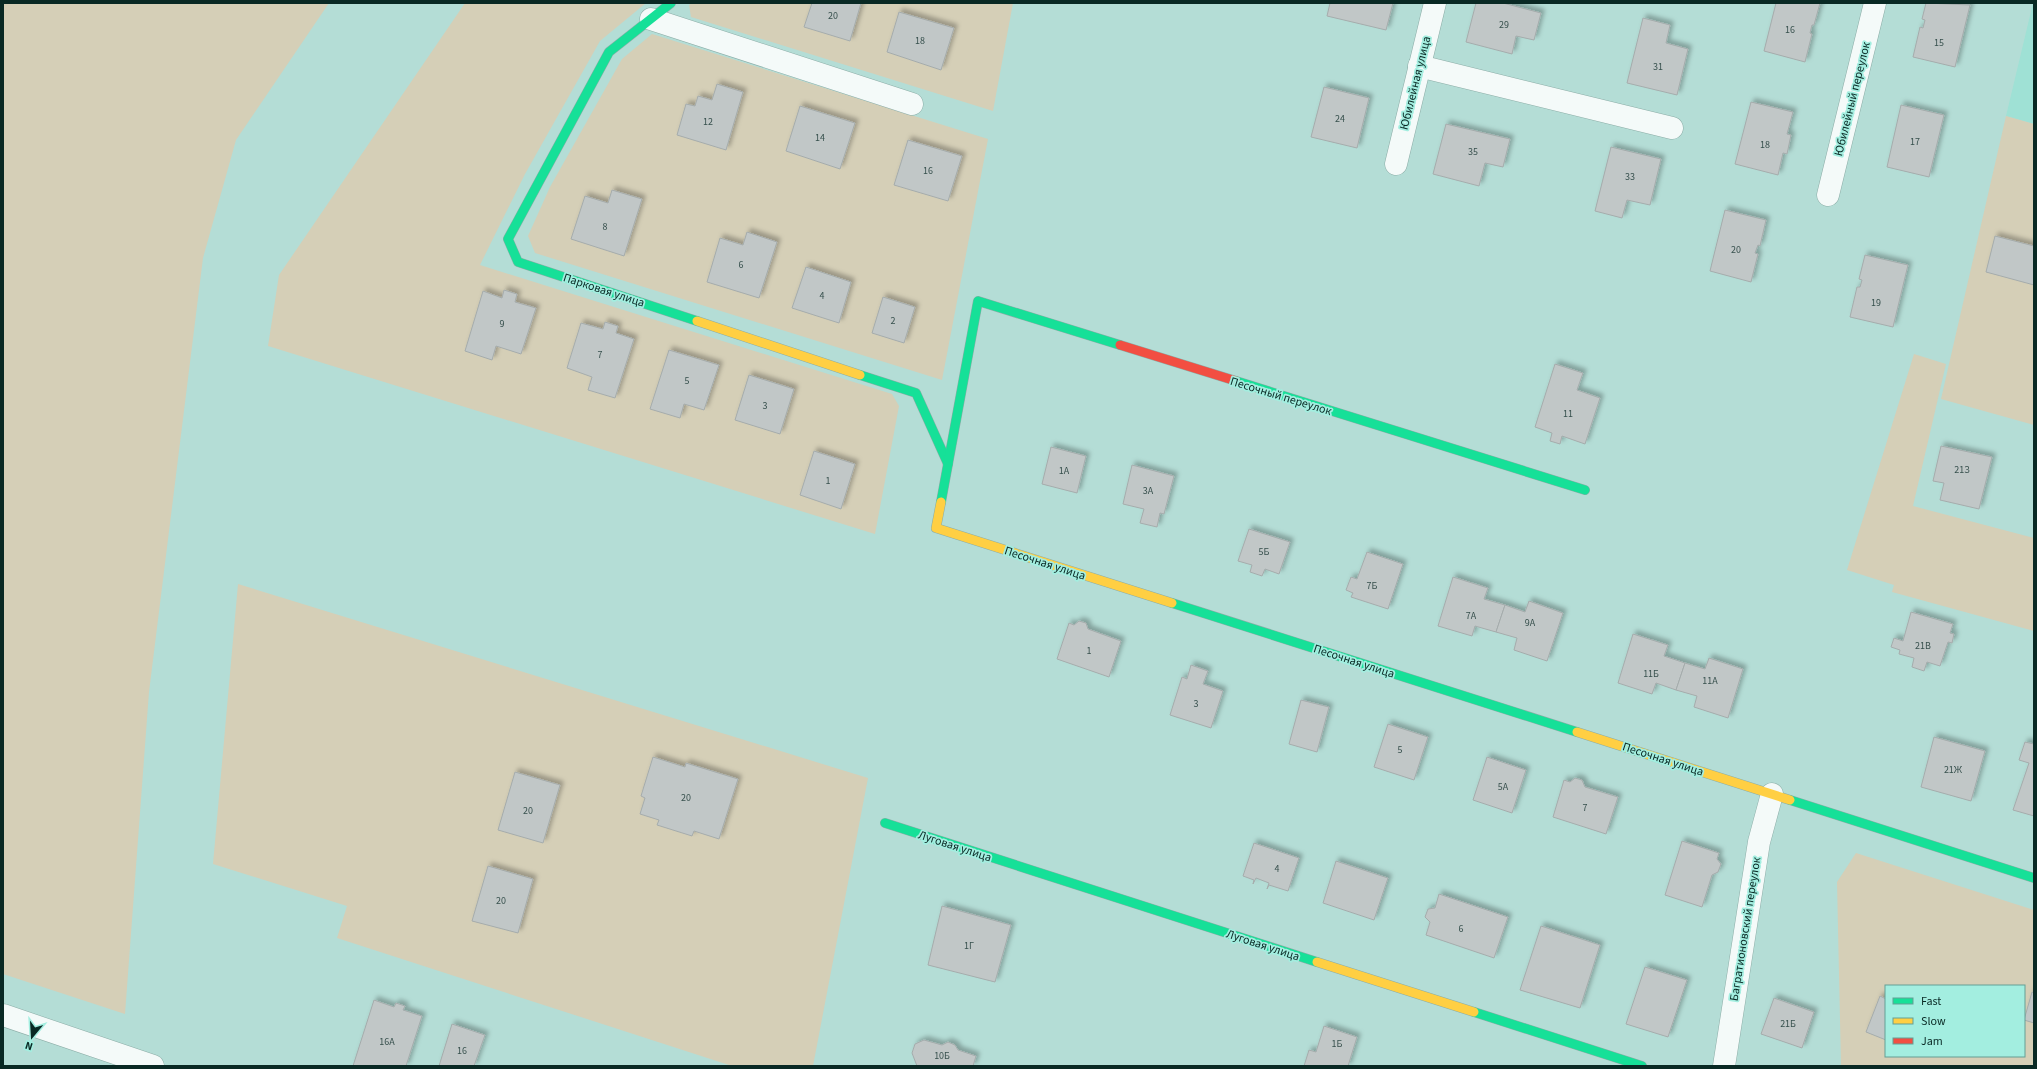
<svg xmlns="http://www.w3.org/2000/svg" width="2037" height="1069" viewBox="0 0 2037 1069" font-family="'Source Sans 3',sans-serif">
	<defs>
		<filter id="shadow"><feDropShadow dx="3.5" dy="-3.5" stdDeviation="2" flood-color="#0004"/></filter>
	</defs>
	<rect width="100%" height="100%" fill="#b4ddd6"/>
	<polygon fill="#9fe1d5" points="2033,3 2034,3 2034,124 2006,116"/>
	<g fill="#d5cfb7" fill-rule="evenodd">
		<polygon points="3,3 329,3 236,140 203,258 149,692 125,1014 3,974"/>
		<polygon points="465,3 646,3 600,41 525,174 480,265 892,394 899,406 875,534 268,346 279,275"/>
		<polygon points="692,3 1013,3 993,111 691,17 689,5"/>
		<polygon points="652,34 988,139 942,380 535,253 528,236 550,187 622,59"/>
		<polygon points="2006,116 2034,124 2034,425 1941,399"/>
		<polygon points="1914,354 1946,364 1913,506 2034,538 2034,631 1892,592 1894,585 1847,570"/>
		<polygon points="238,584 868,778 813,1066 732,1066 337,938 347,906 213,864"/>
		<path d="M1856,853L2034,910V1066H1841L1837,882ZM1886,986H2024V1056H1886Z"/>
	</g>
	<g fill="#c1c7c7" stroke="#a5acac" filter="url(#shadow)">
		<polygon points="812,3 861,3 850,41 804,27"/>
		<polygon points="1330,3 1393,3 1386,30 1327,16"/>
		<polygon points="1476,3 1503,3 1541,13 1534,40 1516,36 1512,54 1466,42"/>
		<polygon points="1776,3 1820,3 1814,25 1812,25 1810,33 1812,34 1805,62 1764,51"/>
		<polygon points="1926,3 1970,5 1955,67 1913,57 1920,27 1923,28 1925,20 1922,19"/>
		<polygon points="899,12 954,28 941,70 887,52"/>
		<polygon points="1643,18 1670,25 1666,43 1688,49 1677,95 1627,83"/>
		<polygon points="717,84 743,92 726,150 677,135 686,104 695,106 698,96 712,100"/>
		<polygon points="1324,87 1369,98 1357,148 1311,137"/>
		<polygon points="1751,102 1793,112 1787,134 1791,135 1787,154 1783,153 1778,175 1735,164"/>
		<polygon points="1901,105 1944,115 1929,177 1887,167"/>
		<polygon points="800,106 855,123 840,169 786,151"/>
		<polygon points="1446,124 1510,139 1503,167 1485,163 1479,186 1433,174"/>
		<polygon points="908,140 962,156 948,201 894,185"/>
		<polygon points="1611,147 1661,159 1650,205 1627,200 1622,218 1595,211"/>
		<polygon points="612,190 642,199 624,256 571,239 585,196 608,203"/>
		<polygon points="1725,210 1766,220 1760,246 1758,245 1755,253 1758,254 1751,282 1710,271"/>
		<polygon points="747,232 777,242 759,298 707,282 720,238 743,245"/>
		<polygon points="1995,236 2034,246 2034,285 1986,272"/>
		<polygon points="1865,255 1908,265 1893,327 1850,317 1857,287 1860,287 1862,280 1859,279"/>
		<polygon points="806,267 851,282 839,323 792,308"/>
		<polygon points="504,290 517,294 515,302 536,308 521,354 496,346 492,360 465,351 483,291 502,298"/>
		<polygon points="883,297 915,307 904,343 872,333"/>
		<polygon points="605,322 618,326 616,333 634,339 615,398 588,390 592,377 567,368 581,323 603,329"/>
		<polygon points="669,350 719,365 704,410 684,404 680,418 650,409"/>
		<polygon points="1555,364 1583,373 1577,390 1600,398 1585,444 1562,436 1560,444 1550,441 1552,433 1535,427"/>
		<polygon points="749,375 794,389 780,434 735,420"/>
		<polygon points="1941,446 1992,457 1979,509 1940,500 1944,483 1933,481"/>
		<polygon points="1051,447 1086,456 1077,493 1042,484"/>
		<polygon points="814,451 855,464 841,509 800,495"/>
		<polygon points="1132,465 1174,476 1164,514 1160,513 1157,527 1140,523 1144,509 1123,504"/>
		<polygon points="1249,529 1290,542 1279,574 1265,569 1262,576 1250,572 1252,565 1238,561"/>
		<polygon points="1367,552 1403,564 1388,609 1351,597 1353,593 1346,590 1351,577 1357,579"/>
		<polygon points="1453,577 1488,588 1484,599 1505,605 1496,632 1475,626 1472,636 1438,626"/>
		<polygon points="1529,601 1563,613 1547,661 1514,650 1517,638 1496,632 1505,605 1525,612"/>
		<polygon points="1911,612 1953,624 1950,633 1954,634 1952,643 1948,642 1940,666 1927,662 1924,671 1912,667 1914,658 1899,654 1900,650 1891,647 1894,638 1903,641"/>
		<polygon points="1079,621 1086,623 1088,629 1121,641 1109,677 1057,659 1069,623 1074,625"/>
		<polygon points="1633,634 1668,645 1664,656 1685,663 1676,690 1656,683 1652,694 1618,683"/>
		<polygon points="1709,658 1743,669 1728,718 1694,707 1697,696 1676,690 1685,663 1705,669"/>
		<polygon points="1191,665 1208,671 1203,684 1223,691 1211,728 1170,715 1182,677 1187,679"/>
		<polygon points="1301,700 1329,707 1317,752 1289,744"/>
		<polygon points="1388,724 1428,737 1414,780 1374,767"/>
		<polygon points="1934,737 1985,751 1971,801 1921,787"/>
		<polygon points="2025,742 2034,744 2034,816 2013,810 2029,763 2019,760"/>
		<polygon points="653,757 685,767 686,763 738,779 719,839 694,831 692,836 657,825 659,820 640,814 645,798 641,796"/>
		<polygon points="1487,757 1526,770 1512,813 1473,800"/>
		<polygon points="515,772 560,785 543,843 498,830"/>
		<polygon points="1575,778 1582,780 1585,787 1618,797 1606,834 1553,817 1564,780 1570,782"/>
		<polygon points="1682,841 1719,853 1717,859 1721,864 1718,872 1712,875 1702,907 1665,895"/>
		<polygon points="1254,843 1299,858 1288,891 1269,885 1267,889 1269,883 1256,878 1253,884 1254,880 1243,876"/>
		<polygon points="1336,861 1388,878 1374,920 1323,903"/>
		<polygon points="488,866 533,879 518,933 472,921"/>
		<polygon points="1439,894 1508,917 1494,958 1426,935 1430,922 1425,917 1428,909 1435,908"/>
		<polygon points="942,906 1011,925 995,982 928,965"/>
		<polygon points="1541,926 1600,945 1580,1008 1520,990"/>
		<polygon points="1645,967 1687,980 1668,1037 1626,1024"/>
		<polygon points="2032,992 2034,993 2034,1023 2024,1020"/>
		<polygon points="1880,996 1886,999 1886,1040 1866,1032"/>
		<polygon points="1774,998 1814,1012 1802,1048 1761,1034"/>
		<polygon points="374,1000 394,1007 396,1003 405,1006 403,1010 422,1016 406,1066 353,1066"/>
		<polygon points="452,1024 485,1035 474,1066 439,1066"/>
		<polygon points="1324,1026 1357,1037 1348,1066 1304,1066 1309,1050 1316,1052"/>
		<polygon points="924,1040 942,1045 948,1042 955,1045 958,1050 976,1056 973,1066 917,1066 912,1053 915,1044"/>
	</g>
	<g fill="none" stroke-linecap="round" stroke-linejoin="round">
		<defs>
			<g id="street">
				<polyline points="651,19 912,104"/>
				<polyline points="1419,66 1672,128"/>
				<polyline points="1396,164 1435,3"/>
				<polyline points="1828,195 1875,3"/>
				<polyline points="3,1015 153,1066"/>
				<polyline points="1724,1066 1759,842 1772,794"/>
			</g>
			<g id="fast">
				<polyline points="671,3 609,52 508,239 518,262 697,321"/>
				<polyline points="860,375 916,393 948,464"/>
				<polyline points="1236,381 1585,490"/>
				<polyline points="941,502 978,301 1120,345"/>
				<polyline points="1172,603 1577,732"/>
				<polyline points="1790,800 2034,878"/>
				<polyline points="885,823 1317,962"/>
				<polyline points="1474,1012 1642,1066"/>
			</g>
			<g id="slow">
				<polyline points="697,321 860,375"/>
				<polyline points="941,502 936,528 1172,603"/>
				<polyline points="1577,732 1790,800"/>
				<polyline points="1317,962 1474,1012"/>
			</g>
			<polyline id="jam" points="1120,345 1236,381"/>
		</defs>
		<use href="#street" stroke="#8cada7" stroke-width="23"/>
		<use href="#fast" stroke="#8cada7" stroke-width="10"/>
		<use href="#slow" stroke="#8cada7" stroke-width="10"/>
		<use href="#jam" stroke="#8cada7" stroke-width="10"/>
		<use href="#street" stroke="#f4faf9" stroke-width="22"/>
		<use href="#fast" stroke="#16e098" stroke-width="9"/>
		<use href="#slow" stroke="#ffcf43" stroke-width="9"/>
		<use href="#jam" stroke="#f24e42" stroke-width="9"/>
	</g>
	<g text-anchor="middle" stroke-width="3.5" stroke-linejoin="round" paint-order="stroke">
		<g font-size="10" fill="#37504d">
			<text x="833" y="19">20</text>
			<text x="1504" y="28">29</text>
			<text x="1790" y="33">16</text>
			<text x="920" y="44">18</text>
			<text x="1939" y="46">15</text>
			<text x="1658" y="70">31</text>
			<text x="1340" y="122">24</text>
			<text x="708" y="125">12</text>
			<text x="820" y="141">14</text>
			<text x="1915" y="145">17</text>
			<text x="1765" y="148">18</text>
			<text x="1473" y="155">35</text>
			<text x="928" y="174">16</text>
			<text x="1630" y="180">33</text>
			<text x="605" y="230">8</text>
			<text x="1736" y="253">20</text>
			<text x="741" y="268">6</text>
			<text x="822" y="299">4</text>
			<text x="1876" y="306">19</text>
			<text x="893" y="324">2</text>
			<text x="502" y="327">9</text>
			<text x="600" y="358">7</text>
			<text x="687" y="384">5</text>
			<text x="765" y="409">3</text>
			<text x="1568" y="417">11</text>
			<text x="1962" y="473">21З</text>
			<text x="1064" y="474">1А</text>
			<text x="828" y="484">1</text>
			<text x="1148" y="494">3А</text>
			<text x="1264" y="555">5Б</text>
			<text x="1372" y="589">7Б</text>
			<text x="1471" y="619">7А</text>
			<text x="1530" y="626">9А</text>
			<text x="1923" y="649">21В</text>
			<text x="1089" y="654">1</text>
			<text x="1651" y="677">11Б</text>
			<text x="1710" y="684">11А</text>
			<text x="1196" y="707">3</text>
			<text x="1400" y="753">5</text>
			<text x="1953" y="773">21Ж</text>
			<text x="1503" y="790">5А</text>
			<text x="686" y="801">20</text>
			<text x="1585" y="811">7</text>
			<text x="528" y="814">20</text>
			<text x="1277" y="872">4</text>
			<text x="501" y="904">20</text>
			<text x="1461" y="932">6</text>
			<text x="969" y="949">1Г</text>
			<text x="1788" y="1027">21Б</text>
			<text x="387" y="1045">16А</text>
			<text x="1337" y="1047">1Б</text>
			<text x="462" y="1054">16</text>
			<text x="942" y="1059">10Б</text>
		</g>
		<g font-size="12" fill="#092924" stroke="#a3eee0">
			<text transform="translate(1415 83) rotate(-76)" y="4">Юбилейная улица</text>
			<text transform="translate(1852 99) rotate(-76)" y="4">Юбилейный переулок</text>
			<text transform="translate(604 290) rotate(18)" y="4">Парковая улица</text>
			<text transform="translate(1281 396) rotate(17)" y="4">Песочный переулок</text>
			<text transform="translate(1045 563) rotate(18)" y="4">Песочная улица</text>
			<text transform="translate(1354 661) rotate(18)" y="4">Песочная улица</text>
			<text transform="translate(1663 759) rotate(18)" y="4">Песочная улица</text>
			<text transform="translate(955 846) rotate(18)" y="4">Луговая улица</text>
			<text transform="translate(1745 929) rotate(-81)" y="4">Багратионовский переулок</text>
			<text transform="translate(1263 945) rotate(18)" y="4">Луговая улица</text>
		</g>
	</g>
	<rect width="2037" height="1069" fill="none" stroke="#092924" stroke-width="8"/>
	<rect x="1885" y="985" width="140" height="72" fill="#a3eee0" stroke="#659f95"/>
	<rect x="1893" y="998" width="20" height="6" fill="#16e098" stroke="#659f95"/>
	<text x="1921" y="1005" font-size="12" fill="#092924">Fast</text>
	<rect x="1893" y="1018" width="20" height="6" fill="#ffcf43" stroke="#659f95"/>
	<text x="1921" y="1025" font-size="12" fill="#092924">Slow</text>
	<rect x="1893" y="1038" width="20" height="6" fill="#f24e42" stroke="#659f95"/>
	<text x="1921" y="1045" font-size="12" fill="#092924">Jam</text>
	<g transform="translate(32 1037) rotate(198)" stroke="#a3eee0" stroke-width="3" paint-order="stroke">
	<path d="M0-3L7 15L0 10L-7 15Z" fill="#092924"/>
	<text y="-6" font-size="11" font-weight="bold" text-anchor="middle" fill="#092924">N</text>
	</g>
</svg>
